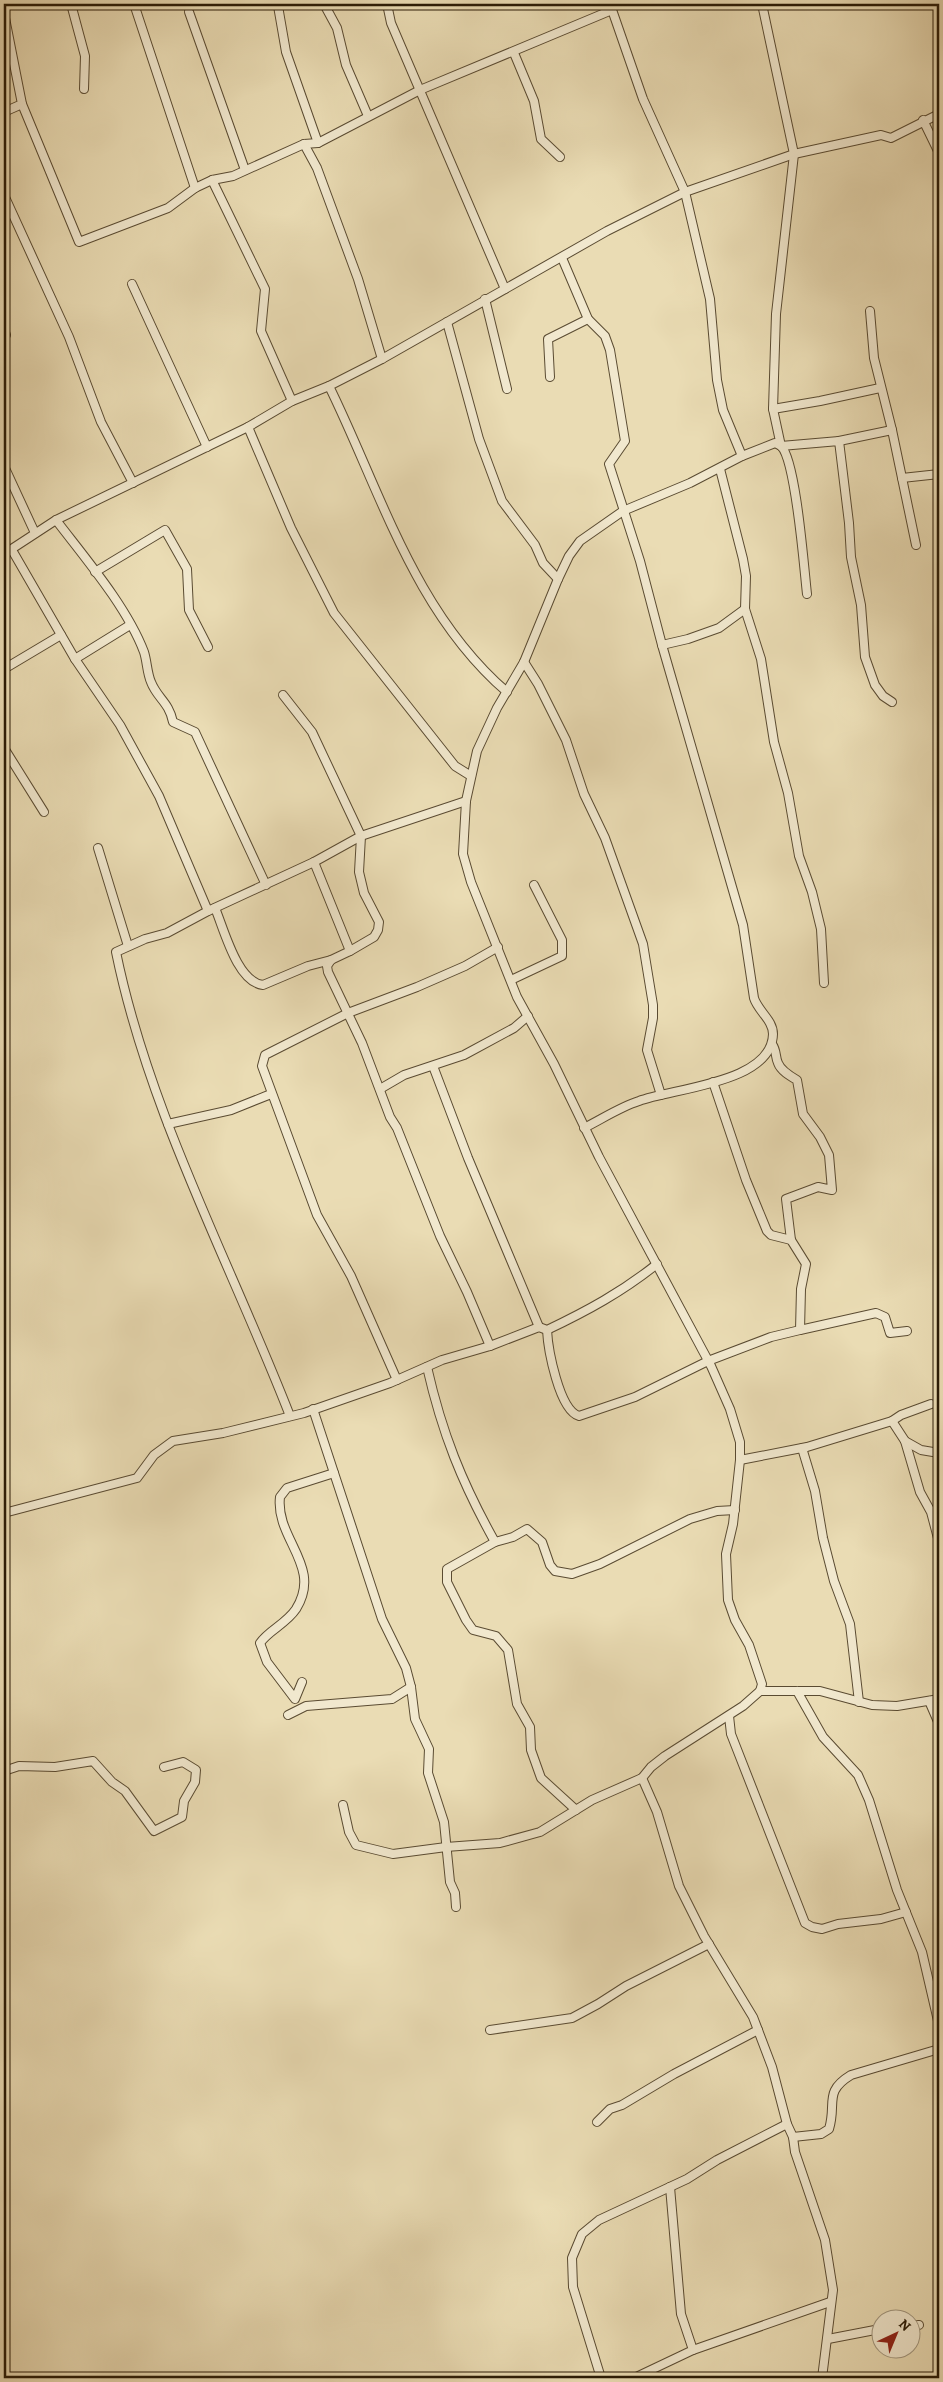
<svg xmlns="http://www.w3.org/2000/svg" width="943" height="2382" viewBox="0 0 943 2382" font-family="Alegreya,serif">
	<rect width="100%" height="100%" fill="#eadcb4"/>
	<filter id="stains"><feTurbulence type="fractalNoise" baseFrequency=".004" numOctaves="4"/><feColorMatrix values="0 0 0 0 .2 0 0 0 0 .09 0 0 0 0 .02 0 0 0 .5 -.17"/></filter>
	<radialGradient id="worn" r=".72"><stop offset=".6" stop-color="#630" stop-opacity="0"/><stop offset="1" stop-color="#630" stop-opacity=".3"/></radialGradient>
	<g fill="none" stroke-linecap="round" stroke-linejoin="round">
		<defs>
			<g id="minor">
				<polyline points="71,4 85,56 84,89"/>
				<polyline points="134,4 195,188"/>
				<polyline points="324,4 337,28 346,65 368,116"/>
				<polyline points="387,4 391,23 505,289"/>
				<polyline points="610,4 643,99 685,192 710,299 717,380 723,410 742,456"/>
				<polyline points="278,6 286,52 318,143"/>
				<polyline points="189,12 245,170"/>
				<polyline points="4,13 22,104 4,112"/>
				<polyline points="514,53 534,101 541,139 560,157"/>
				<polyline points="22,104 79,242 168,208 195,188 212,180 233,176 304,144 318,143 420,90 612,10"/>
				<polyline points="923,120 939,153"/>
				<polyline points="304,144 317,168 358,279 382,359"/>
				<polyline points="212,180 265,289 261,331 292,401"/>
				<polyline points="4,195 69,337 101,422 133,483"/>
				<path d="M562,258L588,319L605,336L610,350L625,441L609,464L640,561L662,645L743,925L754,998C758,1011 773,1020 773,1034C772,1083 674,1088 639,1101C620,1107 602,1119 584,1128"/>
				<polyline points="132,284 207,447"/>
				<polyline points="485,299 507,389"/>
				<polyline points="870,311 874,358 892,430 916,545"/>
				<polyline points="447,322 479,439 502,501 535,545 543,563 558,579"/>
				<polyline points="4,329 6,335"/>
				<polyline points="550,377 548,339 588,319"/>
				<path d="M329,386C381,492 414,612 507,692"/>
				<polyline points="773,409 820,401 880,388"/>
				<polyline points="248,427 291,528 334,613 455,766 471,776"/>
				<polyline points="839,441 892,430"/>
				<polyline points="781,446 839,441 849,523 851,557 861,605 865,657 875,685 883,696 892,702"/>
				<path d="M781,446C796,460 804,568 807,594"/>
				<polyline points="4,466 35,533"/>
				<polyline points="720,469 743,559 746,576 745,609 761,659 774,742 788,793 799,856 812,892 821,929 824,983"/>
				<polyline points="902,478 939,474"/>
				<path d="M56,520C85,558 127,607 144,652C147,661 147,673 151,682C157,698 169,702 173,722L195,732L266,885"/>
				<polyline points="12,550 75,659 130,625"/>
				<polyline points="4,554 56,520 248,427 292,401 329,386 382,359 607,231 685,192 794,154 881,135 891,138 939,114"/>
				<polyline points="95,572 165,530 187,569 189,610 208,647"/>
				<polyline points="662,645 688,639 719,628 745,609"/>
				<polyline points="75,659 120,725 159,796 208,911"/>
				<polyline points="524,662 538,684 566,740 584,794 605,838 643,944 653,1005 653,1018 647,1050 661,1095"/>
				<polyline points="4,669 61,635"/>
				<polyline points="283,695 312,732 361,836 359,872 364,893 379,922 378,930 374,937 350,951"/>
				<polyline points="4,748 44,812"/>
				<polyline points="98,848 128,946"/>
				<polyline points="314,862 350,951 331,960 327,966 328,972 362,1043 390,1117 397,1128 440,1236 467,1292 490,1346"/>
				<path d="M215,908C224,929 237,982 263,985L308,966L331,960"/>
				<polyline points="511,980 562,956 562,940 534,885"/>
				<path d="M772,1044C777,1051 775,1057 778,1063C781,1071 790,1076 797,1080L803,1114L820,1137L829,1155L832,1190L818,1187L786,1199L791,1240"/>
				<polyline points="433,1066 468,1158 539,1327"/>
				<polyline points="380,1089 404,1075 464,1055 514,1028 528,1016"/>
				<polyline points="168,1124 231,1110 271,1094"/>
				<path d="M547,1330C548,1349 559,1410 579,1416L635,1397L708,1361L771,1337L800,1330L801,1289L806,1264L791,1240L771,1235L767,1231L746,1180L713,1082"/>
				<polyline points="800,1330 876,1313 885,1317 890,1333 907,1331"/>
				<path d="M427,1367C442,1433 462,1483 495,1542L513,1537L527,1529L542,1542L550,1565L555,1571L572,1574L600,1564L690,1519L717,1511L735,1510"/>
				<polyline points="397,1380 351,1276 317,1215 262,1066 265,1055 348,1013 417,987 465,966 498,947"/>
				<polyline points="313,1409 382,1619 406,1668 411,1687 415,1719 429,1749 428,1773 444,1822 450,1882 455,1893 456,1907"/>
				<path d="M290,1416C231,1264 149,1113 116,952L145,939L167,933L208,911L314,862L361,836L466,801"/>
				<polyline points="892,1421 905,1441 920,1492 931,1512 939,1542"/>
				<polyline points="905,1441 921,1450 939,1453"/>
				<polyline points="802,1448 815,1491 823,1538 834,1581 850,1624 859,1702"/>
				<polyline points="740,1460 807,1447 892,1421 901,1415 931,1404"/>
				<path d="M4,1513L137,1478L154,1455L173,1441L223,1433L304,1413L390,1383L442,1360L490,1346L539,1327L547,1330C587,1311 622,1292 657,1264"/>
				<polyline points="495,1542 447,1569 447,1582 466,1620 473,1630 496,1636 508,1650 517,1704 530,1727 531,1750 541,1778 576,1810"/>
				<path d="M302,1682L295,1699L267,1662L260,1643C269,1630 286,1624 296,1609C323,1566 275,1539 280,1497L287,1488L334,1473"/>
				<polyline points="760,1691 820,1691 872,1705 897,1706 939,1699"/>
				<polyline points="797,1691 823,1737 858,1775 869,1800 897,1890 922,1952 939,2025"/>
				<polyline points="929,1701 939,1724"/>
				<polyline points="288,1715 306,1706 392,1699 411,1687"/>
				<polyline points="729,1716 731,1734 805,1923 812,1927 822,1929 838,1924 881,1919 906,1912"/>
				<polyline points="4,1771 19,1766 55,1767 93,1761 112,1782 125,1791 154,1831 182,1817 184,1801 195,1782 196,1770 183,1762 164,1767"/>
				<polyline points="642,1778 657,1812 679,1886 704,1936 753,2017 772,2067 787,2124 793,2137 795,2152 825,2240 833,2290 822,2378"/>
				<polyline points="343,1805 349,1832 356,1845 393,1854 446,1847 500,1843 540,1832 592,1800 642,1778 651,1767 665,1756 743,1706 760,1691 762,1684 749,1645 735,1620 728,1600 726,1554 733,1524 740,1460 740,1442 730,1409 711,1366 599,1157 554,1064 517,997 471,882 463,854 466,801 477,751 497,708 524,662 558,579 569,556 580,541 623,511 690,483 742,456 775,443 781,446 773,409 776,314 794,154 762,4"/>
				<polyline points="490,2030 572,2018 598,2004 626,1986 709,1944"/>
				<polyline points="597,2122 610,2109 622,2105 674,2074 758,2030"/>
				<path d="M793,2137L821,2134L829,2129C837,2103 823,2092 851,2075L939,2049"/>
				<polyline points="910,2326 919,2325"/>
				<polyline points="828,2339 880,2329"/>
				<polyline points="693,2350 830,2302"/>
				<polyline points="601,2378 573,2287 572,2258 582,2234 599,2220 687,2179 717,2160 787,2124"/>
				<polyline points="634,2378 693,2350 681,2314 670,2187"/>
			</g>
		</defs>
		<use href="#minor" stroke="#5a4b32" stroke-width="10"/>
		<use href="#minor" stroke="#f1e8ce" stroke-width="8"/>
	</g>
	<rect width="943" height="2382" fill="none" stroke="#eadcb4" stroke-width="20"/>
	<rect x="5" y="5" width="933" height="2372" fill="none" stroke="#2a1b06" stroke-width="2.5"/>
	<rect x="10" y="10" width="923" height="2362" fill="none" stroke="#2a1b06"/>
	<g transform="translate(896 2334) rotate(44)"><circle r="24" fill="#f1e8ce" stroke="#a1967e"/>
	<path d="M0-4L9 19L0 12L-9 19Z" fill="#8f2418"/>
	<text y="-8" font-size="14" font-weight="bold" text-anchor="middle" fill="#2a1b06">N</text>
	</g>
	<rect width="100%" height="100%" filter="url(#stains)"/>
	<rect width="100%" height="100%" fill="url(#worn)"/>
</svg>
